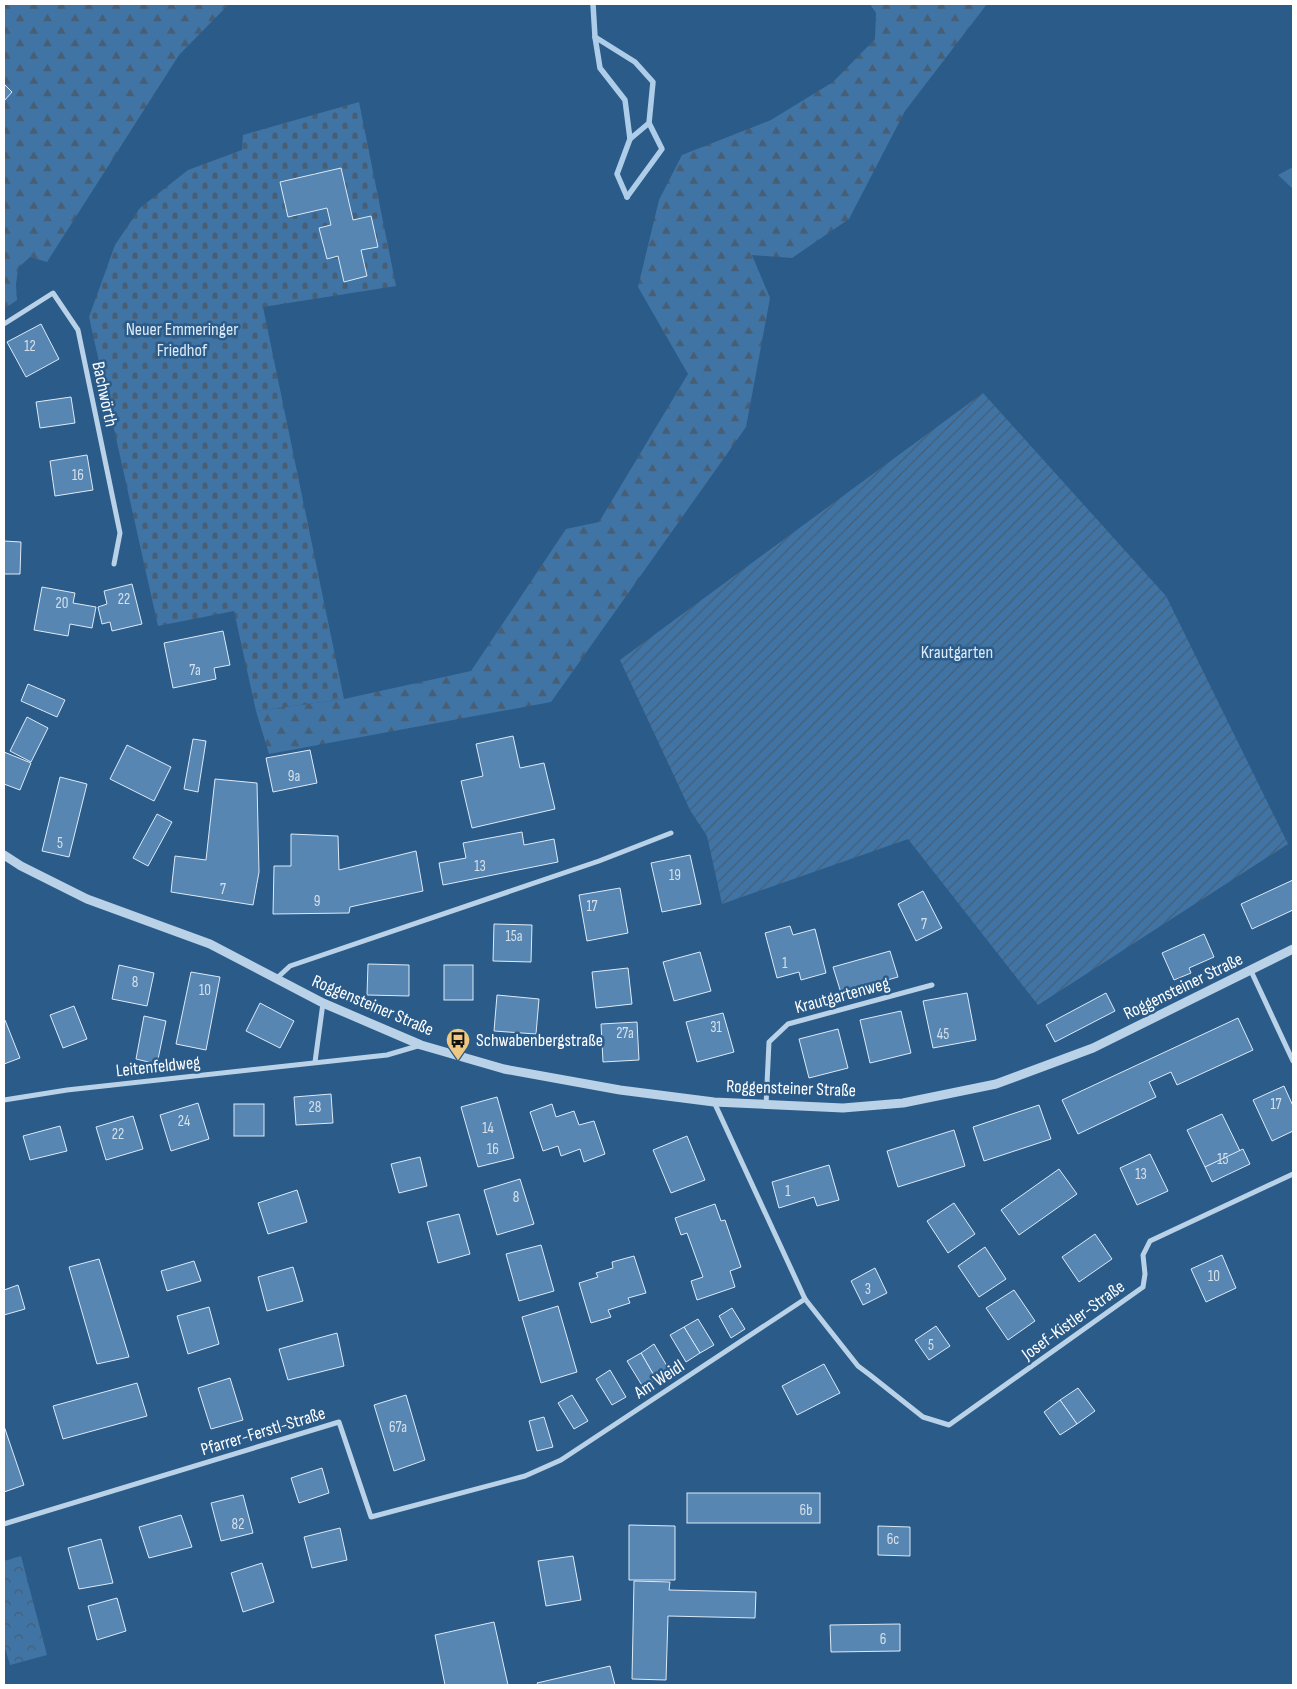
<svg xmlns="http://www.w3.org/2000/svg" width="1297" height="1689" viewBox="0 0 1297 1689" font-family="'Sofia Sans Condensed',sans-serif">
	<defs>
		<pattern id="grass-tufts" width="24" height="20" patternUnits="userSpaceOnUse" patternTransform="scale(1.25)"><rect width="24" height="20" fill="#4074a5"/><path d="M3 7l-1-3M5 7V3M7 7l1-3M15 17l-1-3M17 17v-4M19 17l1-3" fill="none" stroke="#475e74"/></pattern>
		<pattern id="forest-firs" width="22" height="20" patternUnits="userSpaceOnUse" patternTransform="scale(1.25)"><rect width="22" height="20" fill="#4074a5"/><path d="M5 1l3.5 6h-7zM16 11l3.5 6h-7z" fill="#475e74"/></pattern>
		<pattern id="cemetery-stones" width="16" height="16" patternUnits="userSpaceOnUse" patternTransform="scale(1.25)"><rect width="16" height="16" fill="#4074a5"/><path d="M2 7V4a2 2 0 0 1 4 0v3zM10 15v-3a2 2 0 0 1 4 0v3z" fill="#475e74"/></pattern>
		<pattern id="park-crowns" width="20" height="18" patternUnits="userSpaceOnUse" patternTransform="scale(1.25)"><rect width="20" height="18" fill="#4074a5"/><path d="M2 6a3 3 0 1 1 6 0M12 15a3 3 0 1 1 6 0" fill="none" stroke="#475e74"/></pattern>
		<pattern id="garden-furrows" width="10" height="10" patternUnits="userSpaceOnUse" patternTransform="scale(1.25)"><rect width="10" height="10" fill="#4074a5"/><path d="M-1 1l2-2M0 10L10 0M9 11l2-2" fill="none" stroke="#475e74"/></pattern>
	</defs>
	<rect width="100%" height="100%" fill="#2b5b89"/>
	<polygon fill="url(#grass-tufts)" points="1293,167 1293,189 1278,175"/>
	<g fill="url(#forest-firs)">
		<polygon points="6,4 229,4 179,55 47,262 30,257 18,268 16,285 17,300 4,309 4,5"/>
		<polygon points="870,4 987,4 905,111 849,219 792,258 752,255 770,298 746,427 551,702 269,754 256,711 344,699 471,671 566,529 599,522 688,374 638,287 659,200 682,155 771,120 833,82 875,39 876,13"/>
	</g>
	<polygon fill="url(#cemetery-stones)" points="359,102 396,286 263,307 344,699 256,711 234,611 158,626 89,317 115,245 140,208 188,170 242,150 243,135"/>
	<polygon fill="url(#park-crowns)" points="21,1556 47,1655 10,1665 4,1645 4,1561"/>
	<polygon fill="url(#garden-furrows)" points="983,393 1166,596 1288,844 1038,1005 908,839 722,904 707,836 690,810 620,660"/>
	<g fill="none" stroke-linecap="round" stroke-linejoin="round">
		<g stroke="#aecde8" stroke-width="5.5">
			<polyline points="593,4 595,37 600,68 625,100 630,139 617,174 627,197"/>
			<polyline points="595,37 635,62 653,82 649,123 662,149 627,197"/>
			<polyline points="630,139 649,123"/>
		</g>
	</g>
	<g fill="#5786b2" stroke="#dceaf7">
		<polygon points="4,84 12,92 4,101"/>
		<polygon points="341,168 353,220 371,216 378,247 361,250 367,276 344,282 338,256 327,259 319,228 331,225 327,208 288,217 280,182"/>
		<polygon points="41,324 59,359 26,377 7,342"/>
		<polygon points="71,397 75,423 40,428 36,402"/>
		<polygon points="87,455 93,490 55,496 50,461"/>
		<polygon points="4,541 21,542 20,574 4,574"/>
		<polygon points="132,584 142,624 112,631 110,622 102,624 98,607 107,604 104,591"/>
		<polygon points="42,587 75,593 73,603 96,607 92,628 70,624 68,636 34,630"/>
		<polygon points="223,631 230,665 214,668 216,679 173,688 164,643"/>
		<polygon points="28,684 65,700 57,717 21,701"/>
		<polygon points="27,717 48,728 31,762 10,751"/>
		<polygon points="513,736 520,768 544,763 555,809 472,828 461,781 483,776 476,744"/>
		<polygon points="193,739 206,741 198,792 184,789"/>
		<polygon points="127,745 171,767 154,801 110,779"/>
		<polygon points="310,750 317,783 273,792 266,758"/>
		<polygon points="4,752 31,763 20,790 4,784"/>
		<polygon points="60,777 87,784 69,857 42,851"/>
		<polygon points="215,779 257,783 259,872 253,905 171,892 175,856 206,860"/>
		<polygon points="157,814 172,822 148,866 133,858"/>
		<polygon points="522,832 524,845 554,839 558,862 443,885 439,863 466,858 463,843"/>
		<polygon points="291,834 338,836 339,870 416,851 423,891 350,907 349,913 273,914 274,866 291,866"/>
		<polygon points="690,855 701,904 662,912 651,863"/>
		<polygon points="1293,880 1293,910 1252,929 1241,904"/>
		<polygon points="620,888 628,933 587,941 579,895"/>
		<polygon points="923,891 942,928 916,941 898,904"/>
		<polygon points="494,924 532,925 531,962 493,961"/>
		<polygon points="790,926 793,935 815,929 826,973 801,980 799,972 777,978 765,933"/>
		<polygon points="1204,934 1214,957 1189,968 1191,973 1174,980 1162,953"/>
		<polygon points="890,951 898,977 841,993 833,967"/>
		<polygon points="700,952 711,991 674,1001 663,962"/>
		<polygon points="368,964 409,965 409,996 367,995"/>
		<polygon points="119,965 154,973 147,1006 112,999"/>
		<rect x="444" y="965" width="29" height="35"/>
		<polygon points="628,968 632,1004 596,1008 592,972"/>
		<polygon points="191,972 220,977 206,1050 176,1044"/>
		<polygon points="967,993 976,1040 933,1048 923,1001"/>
		<polygon points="1106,993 1115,1011 1055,1042 1046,1025"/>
		<polygon points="497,995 539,999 536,1034 494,1031"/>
		<polygon points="260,1003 294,1021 280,1048 246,1031"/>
		<polygon points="74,1006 87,1039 63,1048 50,1015"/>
		<polygon points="901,1011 911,1053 870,1063 860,1020"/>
		<polygon points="723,1013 734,1052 697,1062 686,1022"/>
		<polygon points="144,1016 166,1021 157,1064 136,1059"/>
		<polygon points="1238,1018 1253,1050 1177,1085 1171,1072 1149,1082 1156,1097 1078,1134 1062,1100"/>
		<polygon points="4,1020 5,1020 20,1058 4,1064"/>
		<polygon points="637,1022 639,1060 603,1062 601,1024"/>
		<polygon points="838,1029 848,1068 809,1078 799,1039"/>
		<polygon points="1284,1086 1293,1106 1293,1131 1272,1141 1253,1100"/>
		<polygon points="331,1094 333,1123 296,1125 294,1097"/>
		<polygon points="497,1097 514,1158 478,1167 461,1107"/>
		<polygon points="198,1103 209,1139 171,1151 160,1115"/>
		<rect x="234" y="1104" width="30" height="32"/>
		<polygon points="552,1104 556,1117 574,1111 579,1125 594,1121 605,1154 584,1162 580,1149 561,1156 558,1146 543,1151 530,1112"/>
		<polygon points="1039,1105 1051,1139 984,1161 973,1127"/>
		<polygon points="1222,1114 1240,1151 1205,1167 1187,1130"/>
		<polygon points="133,1116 143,1149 106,1160 96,1127"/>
		<polygon points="60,1126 67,1151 30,1160 23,1136"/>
		<polygon points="954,1130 965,1166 898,1187 887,1151"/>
		<polygon points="687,1136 705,1180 671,1193 653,1150"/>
		<polygon points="1243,1149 1250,1164 1212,1182 1205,1167"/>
		<polygon points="1150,1154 1168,1191 1137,1205 1120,1168"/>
		<polygon points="420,1157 427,1186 399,1193 391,1164"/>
		<polygon points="829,1165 839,1200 817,1206 814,1197 779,1208 772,1182"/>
		<polygon points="1059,1169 1077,1194 1019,1235 1001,1210"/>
		<polygon points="520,1179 534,1224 497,1235 484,1190"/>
		<polygon points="297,1190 307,1222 268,1234 258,1203"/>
		<polygon points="954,1203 975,1234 948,1253 927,1221"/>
		<polygon points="715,1204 721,1221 725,1220 741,1267 730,1271 735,1287 697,1300 691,1281 703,1277 687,1233 681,1235 675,1218"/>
		<polygon points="459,1214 470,1254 438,1263 427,1222"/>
		<polygon points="1095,1234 1112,1259 1079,1282 1062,1257"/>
		<polygon points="541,1245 554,1291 519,1301 506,1254"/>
		<polygon points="985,1247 1006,1279 979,1297 958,1266"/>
		<polygon points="1222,1255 1236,1288 1206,1302 1191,1269"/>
		<polygon points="634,1256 646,1293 628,1298 630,1303 608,1310 611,1317 591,1323 579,1283 598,1277 596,1273 613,1268 612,1262"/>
		<polygon points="99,1259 129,1357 97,1364 69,1267"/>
		<polygon points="194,1261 201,1281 167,1291 161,1271"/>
		<polygon points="293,1267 303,1301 267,1311 258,1277"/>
		<polygon points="875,1268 887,1293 863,1305 851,1281"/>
		<polygon points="18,1285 25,1309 4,1315 4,1290"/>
		<polygon points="1014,1290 1035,1321 1008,1340 986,1308"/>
		<polygon points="558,1306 577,1372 541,1383 522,1317"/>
		<polygon points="209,1307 219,1344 188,1354 177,1316"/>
		<polygon points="732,1308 745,1329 731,1338 719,1316"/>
		<polygon points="698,1319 714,1345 700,1353 684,1327"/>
		<polygon points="936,1326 950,1346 929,1360 915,1340"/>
		<polygon points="684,1327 700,1353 686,1362 670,1335"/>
		<polygon points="337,1333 344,1366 288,1380 279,1349"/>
		<polygon points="654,1344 670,1371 656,1379 641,1353"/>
		<polygon points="641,1353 656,1379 643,1387 627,1361"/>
		<polygon points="824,1364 840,1393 797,1415 782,1386"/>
		<polygon points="610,1370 626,1397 612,1405 596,1379"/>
		<polygon points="230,1378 243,1420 211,1429 198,1388"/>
		<polygon points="137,1383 147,1416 63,1439 53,1406"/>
		<polygon points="1078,1388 1095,1411 1077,1424 1060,1400"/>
		<polygon points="406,1395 425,1460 394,1471 374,1405"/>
		<polygon points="572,1395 588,1421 574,1429 558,1403"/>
		<polygon points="1060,1400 1077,1424 1060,1435 1044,1412"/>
		<polygon points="544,1417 553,1447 537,1451 529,1421"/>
		<polygon points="4,1426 24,1485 4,1492"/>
		<polygon points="322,1468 329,1493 299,1503 291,1478"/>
		<rect x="687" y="1493" width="133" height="30"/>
		<polygon points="243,1495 253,1533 221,1541 211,1503"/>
		<polygon points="181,1515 192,1547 149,1558 139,1527"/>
		<polygon points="629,1525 675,1526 675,1580 629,1580"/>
		<polygon points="878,1526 910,1527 910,1556 878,1555"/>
		<polygon points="340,1528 347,1560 312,1568 304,1537"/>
		<polygon points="101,1539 113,1583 79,1589 68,1548"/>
		<polygon points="573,1556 581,1600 546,1606 538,1561"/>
		<polygon points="262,1563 274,1602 243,1612 231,1573"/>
		<polygon points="634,1581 670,1582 669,1590 756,1592 755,1618 668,1616 666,1680 632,1679"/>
		<polygon points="117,1598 126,1631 97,1640 88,1606"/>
		<polygon points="494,1622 508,1685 445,1685 435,1635"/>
		<polygon points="900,1624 900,1651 831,1652 830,1625"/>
		<polygon points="610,1666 615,1685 538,1685 537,1683"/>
	</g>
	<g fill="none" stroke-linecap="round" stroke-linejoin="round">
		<g stroke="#b9d2e8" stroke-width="5">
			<polyline points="4,324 53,293 78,330 120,533 114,564"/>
			<polyline points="1251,971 1293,1061"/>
			<polyline points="276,979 290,966 599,861 671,833"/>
			<polyline points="315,1062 323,1003"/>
			<polyline points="4,1100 67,1090 387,1055 421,1045"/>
			<polyline points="714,1102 805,1299 858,1366 870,1375 923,1417 949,1425 1143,1287 1145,1274 1143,1255 1150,1241 1293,1174"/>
			<polyline points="766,1105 769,1042 788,1024 932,985"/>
			<polyline points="4,1524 339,1422 371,1517 525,1476 561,1460 805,1299"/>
		</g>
		<polyline stroke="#b9d2e8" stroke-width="9" points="4,855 21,866 87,899 210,944 323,1003 421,1045 504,1069 620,1090 714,1102 843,1108 903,1103 996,1084 1093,1048 1293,949"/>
	</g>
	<defs>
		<symbol id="bus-pin" viewBox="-11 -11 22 30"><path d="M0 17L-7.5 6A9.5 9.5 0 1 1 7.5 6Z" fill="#eec781" stroke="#2b5b89"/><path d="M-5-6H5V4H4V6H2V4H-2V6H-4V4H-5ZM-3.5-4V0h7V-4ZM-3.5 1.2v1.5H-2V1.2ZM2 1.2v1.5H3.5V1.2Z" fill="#111"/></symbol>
	</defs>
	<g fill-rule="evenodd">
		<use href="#bus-pin" x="444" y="1026" width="28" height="38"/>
	</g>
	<g text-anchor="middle" stroke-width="5" stroke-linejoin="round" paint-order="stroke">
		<g font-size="15" fill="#d5e1ec">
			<text x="30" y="351">12</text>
			<text x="78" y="480">16</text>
			<text x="124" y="604">22</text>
			<text x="62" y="608">20</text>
			<text x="195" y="675">7a</text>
			<text x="294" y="781">9a</text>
			<text x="60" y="848">5</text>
			<text x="480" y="871">13</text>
			<text x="675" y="880">19</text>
			<text x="223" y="894">7</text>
			<text x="317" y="906">9</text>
			<text x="592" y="911">17</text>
			<text x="924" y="929">7</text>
			<text x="514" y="941">15a</text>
			<text x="785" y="968">1</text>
			<text x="135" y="987">8</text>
			<text x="205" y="995">10</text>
			<text x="716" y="1032">31</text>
			<text x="625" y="1038">27a</text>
			<text x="943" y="1039">45</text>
			<text x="1276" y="1109">17</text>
			<text x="315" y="1112">28</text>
			<text x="184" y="1126">24</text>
			<text x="488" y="1133">14</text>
			<text x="118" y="1139">22</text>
			<text x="493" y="1154">16</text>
			<text x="1223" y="1164">15</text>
			<text x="1141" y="1179">13</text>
			<text x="788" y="1196">1</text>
			<text x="516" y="1202">8</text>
			<text x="1214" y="1281">10</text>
			<text x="868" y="1294">3</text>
			<text x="931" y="1350">5</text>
			<text x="398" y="1432">67a</text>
			<text x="806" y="1515">6b</text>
			<text x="238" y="1529">82</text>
			<text x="893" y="1544">6c</text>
			<text x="883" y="1644">6</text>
		</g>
		<g font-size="18" fill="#dceaf7" stroke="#2b5b89">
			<text x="182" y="335">Neuer Emmeringer<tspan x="182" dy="21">Friedhof</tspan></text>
			<text x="957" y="658">Krautgarten</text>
		</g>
		<g font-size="18" fill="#fff" stroke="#2b5b89">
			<text transform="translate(105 394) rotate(78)" y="6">Bachwörth</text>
			<text transform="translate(1183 986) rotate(-26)" y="6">Roggensteiner Straße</text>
			<text transform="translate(842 995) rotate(-15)" y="6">Krautgartenweg</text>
			<text transform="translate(373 1005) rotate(23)" y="6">Roggensteiner Straße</text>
			<text transform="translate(158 1066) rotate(-6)" y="6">Leitenfeldweg</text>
			<text transform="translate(791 1088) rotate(2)" y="6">Roggensteiner Straße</text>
			<text transform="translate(1073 1320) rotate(-36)" y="6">Josef-Kistler-Straße</text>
			<text transform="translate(659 1379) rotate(-33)" y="6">Am Weidl</text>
			<text transform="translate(263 1431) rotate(-17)" y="6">Pfarrer-Ferstl-Straße</text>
		</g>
		<g font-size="18" fill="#fff" stroke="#2b5b89" text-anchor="start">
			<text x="476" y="1046">Schwabenbergstraße</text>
		</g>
	</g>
	<rect width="1297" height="1689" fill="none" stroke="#ffffff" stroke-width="10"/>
</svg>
